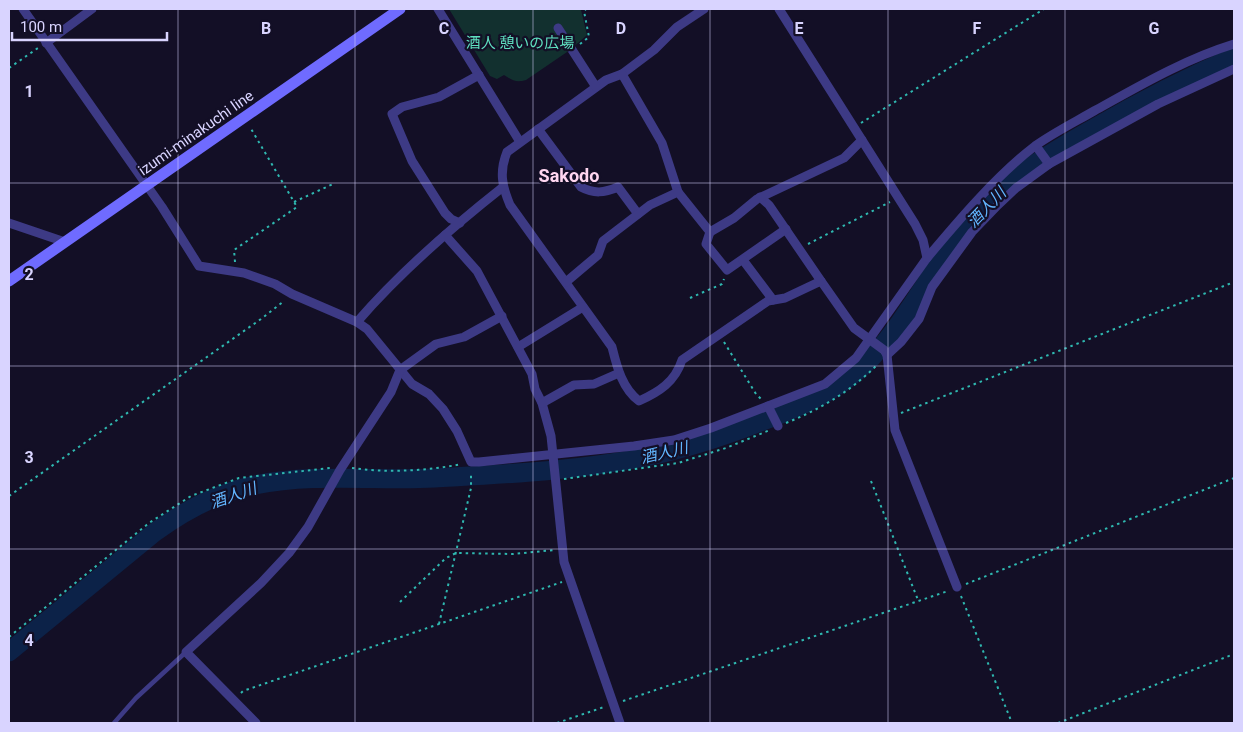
<svg xmlns="http://www.w3.org/2000/svg" width="1243" height="732" viewBox="0 0 1243 732" font-family="Roboto,'Noto Sans JP',sans-serif">
	<rect width="100%" height="100%" fill="#130f26"/>
	<path fill="#12302f" d="M449,9H582L581,10L587,35L570,50L526,80C516,83 512,80 504,75L497,79L490,76Z"/>
	<g fill="none" stroke-linecap="round" stroke-linejoin="round">
		<path stroke="#0c2248" stroke-width="19" d="M9,652L155,532C184,511 219,492 255,485C314,473 376,481 435,478C505,474 576,471 645,457C686,449 725,436 763,421C798,408 833,393 861,368C872,359 881,347 890,336C920,297 943,251 976,214C1009,177 1053,151 1096,127C1141,101 1186,78 1234,57"/>
		<g stroke="#2fb8b0" stroke-width="2" stroke-dasharray="2.5 4" stroke-linecap="butt">
			<polyline points="580,44 589,37 584,11 586,9"/>
			<polyline points="9,68 38,48"/>
			<polyline points="861,123 1044,9"/>
			<polyline points="294,202 335,183"/>
			<polyline points="808,244 890,202"/>
			<polyline points="235,262 234,250 297,207 250,127"/>
			<polyline points="690,298 722,284 724,279"/>
			<polyline points="724,342 756,394 761,399"/>
			<polyline points="901,413 1234,282"/>
			<path d="M786,423C821,409 851,391 878,364"/>
			<path d="M352,468C388,473 426,471 462,464"/>
			<polyline points="564,479 678,463 726,448 770,430"/>
			<polyline points="871,481 918,600"/>
			<polyline points="9,496 261,319 284,301"/>
			<polyline points="966,584 1234,478"/>
			<polyline points="961,596 1012,723"/>
			<polyline points="400,602 446,558 456,553 513,554 554,550"/>
			<polyline points="439,624 471,488 471,472"/>
			<polyline points="9,637 149,523 191,496 239,478 330,468"/>
			<polyline points="241,693 243,691 562,582"/>
			<polyline points="623,701 948,591"/>
			<polyline points="557,723 604,707"/>
			<polyline points="1058,723 1234,654"/>
		</g>
		<polyline stroke="#3d3a85" stroke-width="4.5" points="114,723 136,698 186,652"/>
		<g stroke="#3d3a85" stroke-width="9">
			<polyline points="23,9 162,207 199,266 244,273 275,284 292,294 357,322 367,329 412,384 429,394 443,409 457,431 471,462 479,462 634,446 674,440 711,428 825,384 856,358 927,258 923,240 915,224 779,9"/>
			<polyline points="438,9 520,142"/>
			<path d="M704,9L677,27L654,50L622,74L606,80L507,152C499,172 502,186 510,205L612,347C617,367 622,388 639,401C659,392 675,382 682,360L768,301L785,298L821,281L854,328L884,350L887,355L895,430L957,587"/>
			<polyline points="558,28 596,87"/>
			<polyline points="46,43 92,9"/>
			<polyline points="622,74 662,143 678,192"/>
			<path d="M538,129L581,187C594,194 604,193 618,187L638,214"/>
			<polyline points="1036,146 1049,164"/>
			<polyline points="760,197 769,205 821,281"/>
			<polyline points="9,223 65,242"/>
			<polyline points="460,223 451,219 445,213 412,161 392,114 402,107 439,97 479,75"/>
			<polyline points="710,232 706,244 727,270 786,229"/>
			<polyline points="445,235 477,271 532,374 535,389 542,403 551,436 564,562 620,723"/>
			<path d="M927,258C958,221 997,175 1035,146C1053,133 1075,122 1094,111C1139,86 1185,59 1234,44"/>
			<polyline points="743,260 773,300"/>
			<polyline points="566,282 598,255 603,241 650,205 678,192 710,232 734,218 757,199 844,158 862,140"/>
			<path d="M357,322C400,272 451,228 503,187"/>
			<polyline points="518,347 583,307"/>
			<polyline points="887,355 901,342 919,319 932,287 972,232 998,205 1016,188 1049,164 1158,104 1234,69"/>
			<polyline points="542,403 574,385 594,384 619,373"/>
			<polyline points="768,406 778,426"/>
			<polyline points="256,723 186,652 261,583 289,553 308,527 340,470 391,392 400,370 436,344 464,337 502,316"/>
		</g>
		<polyline stroke="#6f6bff" stroke-width="11" points="9,281 400,9"/>
	</g>
	<path fill="none" stroke="#d9d4ff" stroke-width="1" stroke-opacity="0.55" d="M178,9V723M355,9V723M533,9V723M710,9V723M888,9V723M1065,9V723M9,183H1234M9,366H1234M9,549H1234"/>
	<g text-anchor="middle" stroke-width="4.5" stroke-linejoin="round" paint-order="stroke">
		<g font-size="15" fill="#5fe0c0" stroke="#130f26">
			<text x="520" y="48">酒人 憩いの広場</text>
		</g>
		<g font-size="15" fill="#d9d4ff" stroke="#130f26">
			<text transform="translate(196 133) rotate(-35)" y="5">izumi-minakuchi line</text>
		</g>
		<g font-size="16" font-style="italic" fill="#62b6ff" stroke="#130f26">
			<text transform="translate(986 207) rotate(-46)" y="6">酒人川</text>
			<text transform="translate(664 452) rotate(-13)" y="6">酒人川</text>
			<text transform="translate(233 495) rotate(-19)" y="6">酒人川</text>
		</g>
		<g font-size="18" font-weight="bold" fill="#ffd6f0" stroke="#130f26">
			<text x="569" y="182">Sakodo</text>
		</g>
	</g>
	<g font-size="16" text-anchor="middle" font-weight="bold" fill="#d9d4ff" stroke="#130f26" stroke-width="4.5" stroke-linejoin="round" paint-order="stroke">
		<text x="266" y="34">B</text>
		<text x="444" y="34">C</text>
		<text x="621" y="34">D</text>
		<text x="799" y="34">E</text>
		<text x="977" y="34">F</text>
		<text x="1154" y="34">G</text>
		<text x="29" y="97">1</text>
		<text x="29" y="280">2</text>
		<text x="29" y="463">3</text>
		<text x="29" y="646">4</text>
	</g>
	<rect width="1243" height="732" fill="none" stroke="#d9d4ff" stroke-width="20"/>
	<path d="M12 32v8h155v-8" fill="none" stroke="#d9d4ff" stroke-width="2.5"/>
	<text x="20" y="32" font-size="15" fill="#d9d4ff" stroke="#130f26" stroke-width="4" paint-order="stroke">100 m</text>
</svg>
